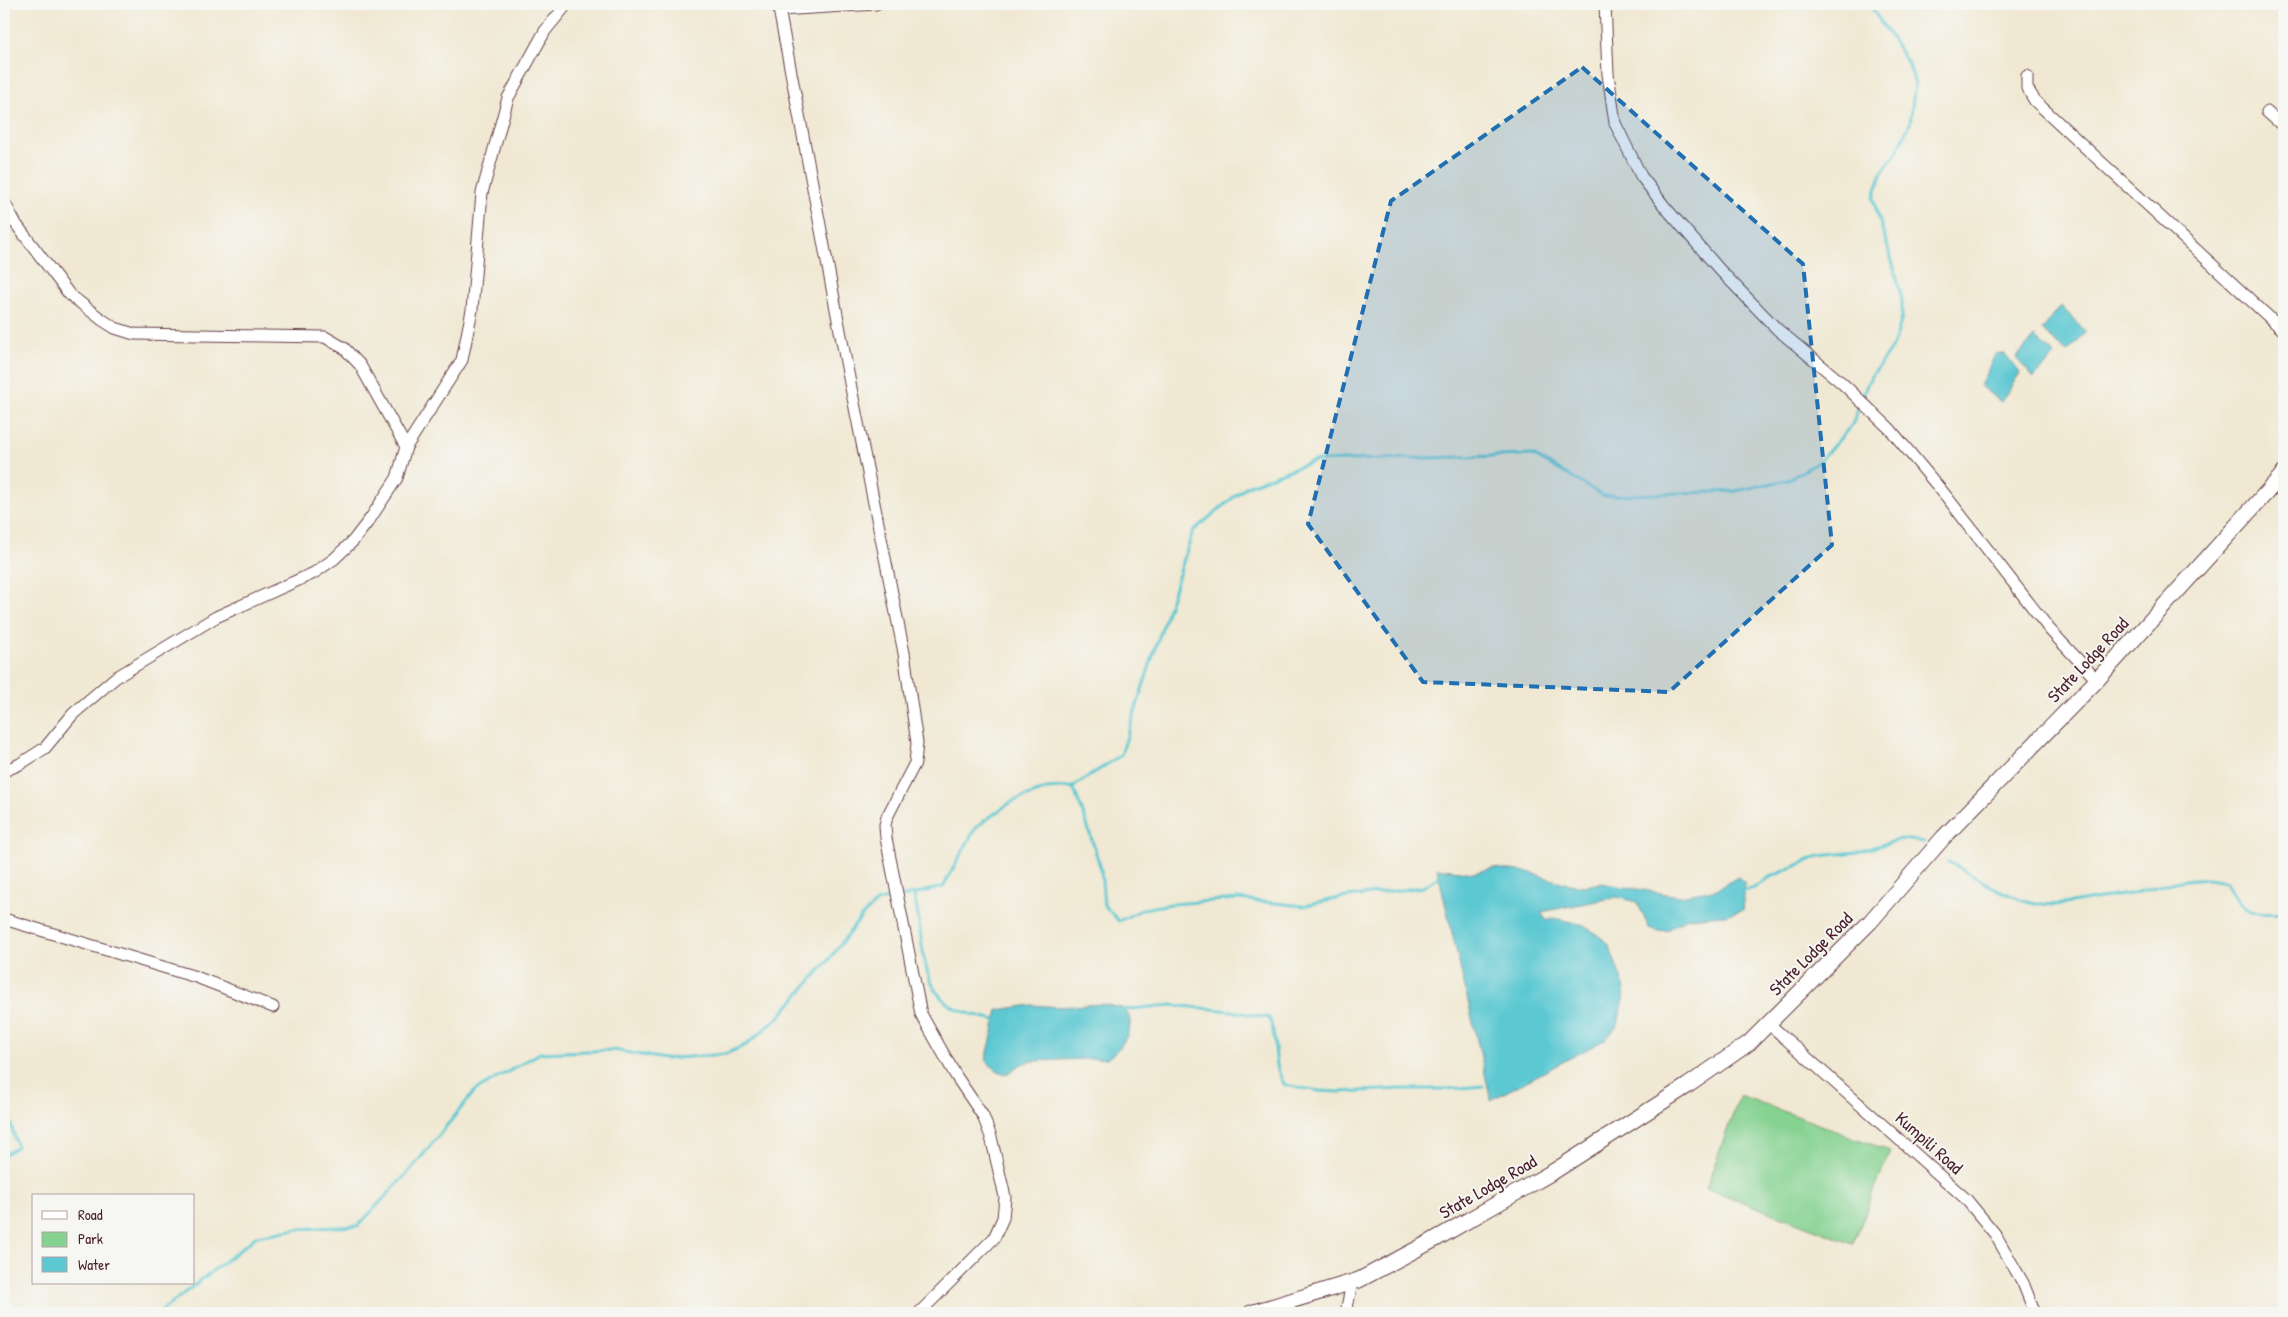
<svg xmlns="http://www.w3.org/2000/svg" width="2288" height="1317" viewBox="0 0 2288 1317" font-family="'Patrick Hand',sans-serif">
	<rect width="100%" height="100%" fill="#f6f6f2"/>
	<filter id="ink" filterUnits="userSpaceOnUse"><feTurbulence type="fractalNoise" baseFrequency=".02" numOctaves="2"/><feDisplacementMap in="SourceGraphic" scale="10" xChannelSelector="R" yChannelSelector="G"/><feConvolveMatrix kernelMatrix="1 2 1 2 8 2 1 2 1" color-interpolation-filters="sRGB"/></filter>
	<filter id="wash" filterUnits="userSpaceOnUse"><feTurbulence type="fractalNoise" baseFrequency=".0096" numOctaves="4" result="noise"/><feDisplacementMap in="SourceGraphic" scale="20" xChannelSelector="R" yChannelSelector="G"/><feGaussianBlur stdDeviation="1.12" result="paint"/><feColorMatrix in="noise" values="0 0 0 0 0 0 0 0 0 0 0 0 0 0 0 0 0 1.4 0 .05"/><feComposite in="paint" operator="in"/></filter>
	<g filter="url(#wash)">
		<rect width="100%" height="100%" fill="#f0e8d2"/>
		<polygon fill="#85d291" stroke="#68785e" points="1740,1095 1890,1151 1853,1244 1706,1188"/>
		<g fill="#5bc8d2" stroke="#52747e">
			<polygon points="2061,306 2086,332 2067,352 2042,330"/>
			<polygon points="2034,337 2055,355 2034,378 2016,358"/>
			<polygon points="1996,353 2005,354 2020,373 2001,402 1980,386"/>
			<polygon points="1437,868 1474,873 1492,868 1528,872 1564,883 1583,886 1601,883 1679,896 1715,890 1738,877 1745,883 1743,910 1725,915 1686,918 1668,930 1658,931 1649,928 1637,902 1617,897 1541,912 1546,920 1554,918 1584,925 1608,943 1625,989 1618,1025 1606,1039 1491,1100"/>
			<path d="M1102,1004L1122,1008C1141,1021 1122,1050 1107,1058L1031,1061C1005,1067 1013,1086 986,1061L998,1010L1032,1005L1061,1007Z"/>
		</g>
		<g fill="none" stroke-linecap="round" stroke-linejoin="round">
			<g stroke="#5bc8d2" stroke-width="3">
				<polyline points="1862,398 1868,382 1894,344 1902,318 1902,300 1895,271 1873,199 1882,172 1897,152 1910,123 1915,84 1909,65 1869,4"/>
				<polyline points="1073,787 1121,755 1193,531 1247,486 1314,461 1533,455 1604,496 1736,491 1787,480 1819,462 1852,425 1860,404"/>
				<path d="M1948,862C1978,877 2006,899 2041,904C2064,907 2086,899 2108,897C2120,895 2130,895 2142,891C2170,883 2197,873 2226,883C2242,913 2252,915 2284,913"/>
				<polyline points="1741,892 1754,888 1768,878 1819,856 1858,852 1901,839 1924,842"/>
				<path d="M914,895C923,927 918,981 947,1003C962,1014 981,1016 998,1021"/>
				<polyline points="901,897 943,887 976,827 1011,802 1047,789 1073,787 1085,818 1101,869 1104,905 1119,921 1143,909 1171,904 1237,899 1303,906 1340,898 1423,887 1439,877"/>
				<path d="M1121,1010L1171,1005L1232,1011L1269,1018C1279,1040 1271,1066 1285,1085L1319,1091L1340,1092L1401,1089H1449L1483,1086"/>
				<polyline points="4,1097 17,1147 4,1155"/>
				<polyline points="159,1313 257,1236 297,1229 358,1226 413,1167 475,1091 540,1053 614,1050 664,1059 725,1054 746,1045 778,1018 828,961 861,917 878,901 895,898"/>
			</g>
		</g>
	</g>
	<g filter="url(#ink)">
		<g fill="none" stroke-linecap="round" stroke-linejoin="round">
			<defs>
				<g id="street">
					<polyline points="778,4 850,383 904,653 917,743 915,763 887,817 885,825 886,838 921,1014 956,1076 983,1116 991,1137 1005,1197 1003,1218 994,1238 919,1313"/>
					<polyline points="1605,4 1608,74 1615,123 1641,176 1665,207 1719,269 1777,329 1842,383 1890,429 1946,496 2050,630 2097,680"/>
					<polyline points="780,10 876,4"/>
					<polyline points="2027,76 2027,88 2035,101 2284,331"/>
					<polyline points="2267,112 2284,127"/>
					<polyline points="4,202 16,224 69,294 101,319 115,328 134,334 325,337 344,348 360,365 406,447"/>
					<polyline points="4,771 20,764 45,748 73,714 115,678 216,617 314,573 334,559 353,541 370,519 397,478 406,447 462,360 472,310 482,193 508,98 545,31 567,4"/>
					<polyline points="4,919 196,977 273,1007"/>
					<polyline points="1768,1023 1966,1199 1995,1234 2023,1283 2035,1313"/>
					<polyline points="1346,1313 1352,1282"/>
				</g>
				<polyline id="secondary" points="1251,1313 1359,1280 1432,1241 1556,1170 1687,1086 1749,1043 1870,922 1943,838 2097,680 2284,473"/>
			</defs>
			<use href="#street" stroke="#633d44" stroke-width="13"/>
			<use href="#secondary" stroke="#633d44" stroke-width="17"/>
			<use href="#street" stroke="#fff" stroke-width="11"/>
			<use href="#secondary" stroke="#fff" stroke-width="15"/>
		</g>
	</g>
	<path fill="#1f6fb2" fill-opacity="0.2" stroke="#1f6fb2" stroke-width="4" stroke-dasharray="10 6" stroke-linejoin="round" d="M1582,67L1803,264L1832,545L1669,692L1423,682L1308,524L1391,201Z"/>
	<g text-anchor="middle" stroke-width="4" stroke-linejoin="round" paint-order="stroke">
		<g font-size="18" fill="#4a1f2b" stroke="#f6f6f2">
			<text transform="translate(2088 660) rotate(-47)" y="6">State Lodge Road</text>
			<text transform="translate(1811 954) rotate(-45)" y="6">State Lodge Road</text>
			<text transform="translate(1929 1143) rotate(42)" y="6">Kumpili Road</text>
			<text transform="translate(1488 1187) rotate(-30)" y="6">State Lodge Road</text>
		</g>
	</g>
	<rect width="2288" height="1317" fill="none" stroke="#f6f6f2" stroke-width="20"/>
	<rect x="32" y="1194" width="162" height="90" fill="#f6f6f2" stroke="#b1a0a2"/>
	<rect x="42" y="1211" width="25" height="8" fill="#ffffff" stroke="#b1a0a2"/>
	<text x="78" y="1220" font-size="15" fill="#4a1f2b">Road</text>
	<rect x="42" y="1232" width="25" height="15" fill="#85d291" stroke="#b1a0a2"/>
	<text x="78" y="1244" font-size="15" fill="#4a1f2b">Park</text>
	<rect x="42" y="1257" width="25" height="15" fill="#5bc8d2" stroke="#b1a0a2"/>
	<text x="78" y="1270" font-size="15" fill="#4a1f2b">Water</text>
</svg>
